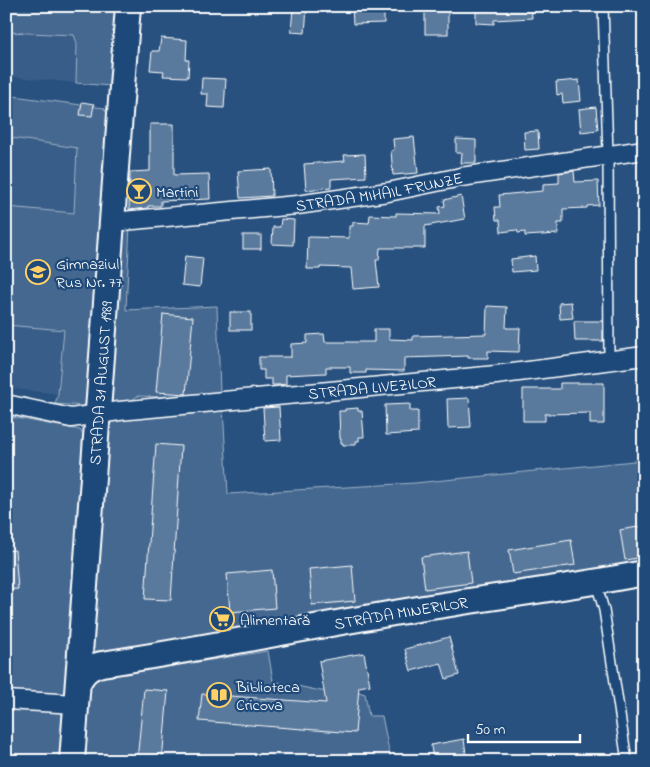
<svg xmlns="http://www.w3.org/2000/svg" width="650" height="767" viewBox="0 0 650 767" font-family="'Indie Flower',sans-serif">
	<rect width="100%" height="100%" fill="#28517f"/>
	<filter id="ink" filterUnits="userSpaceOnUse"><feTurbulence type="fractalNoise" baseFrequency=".02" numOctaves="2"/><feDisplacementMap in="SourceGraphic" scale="10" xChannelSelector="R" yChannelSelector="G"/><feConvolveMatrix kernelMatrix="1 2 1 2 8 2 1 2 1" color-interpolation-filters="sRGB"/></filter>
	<g filter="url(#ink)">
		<g fill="#375d88">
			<polygon points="6,32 74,35 77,43 76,83 6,76"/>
			<polygon points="6,137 77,147 74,213 58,394 6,388"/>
		</g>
		<g fill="#446890" stroke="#a2b4c8">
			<polygon points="6,6 116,6 110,86 76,83 77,43 74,35 6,32"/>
			<polygon points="6,95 104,108 109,117 89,400 83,406 55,404 58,394 64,330 6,325 7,207 74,213 77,148 6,137"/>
			<polygon points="130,224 126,310 217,306 220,392 184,398 138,396 125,404 110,404 121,230"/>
			<polygon points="223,408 228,494 415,483 644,460 644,565 115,651 94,651 90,646 109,424 113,418"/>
			<polygon points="6,416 80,430 86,440 69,690 62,698 6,694"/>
			<polygon points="268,651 273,681 321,691 359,692 365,694 369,716 382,716 391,761 82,761 90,679"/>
			<polygon points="6,708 65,713 63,761 6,761"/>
		</g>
		<g fill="#5a7a9d" stroke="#fff">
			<polygon points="352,6 384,6 384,23 353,24"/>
			<rect x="425" y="6" width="23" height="28"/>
			<polygon points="476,6 531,6 532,18 494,20 494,24 476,23"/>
			<polygon points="293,8 307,8 305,33 291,32"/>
			<polygon points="161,38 187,40 186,60 189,60 188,77 163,76 164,71 150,70 152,51 159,51"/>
			<polygon points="202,78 226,79 224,108 207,107 208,94 201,94"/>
			<polygon points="579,80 581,101 563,103 562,94 557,95 556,82"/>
			<polygon points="82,102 94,104 92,116 80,115"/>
			<polygon points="596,107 598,130 581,132 579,109"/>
			<polygon points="150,124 174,124 174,175 209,174 210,199 161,201 161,206 148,206 148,208 129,210 130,172 150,171"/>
			<polygon points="538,131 539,149 525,150 524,132"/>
			<polygon points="414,137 418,173 393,175 391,151 394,150 393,139"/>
			<polygon points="456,139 476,140 476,163 461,163 462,153 456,153"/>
			<polygon points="365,154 366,177 331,179 331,187 306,190 304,164 345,161 344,155"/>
			<polygon points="271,169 272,196 240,198 238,171"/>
			<polygon points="574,171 575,182 598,181 599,205 587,206 587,208 563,209 563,223 558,223 558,234 525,236 525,232 518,233 517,230 501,232 500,220 496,220 495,207 500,207 499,195 543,191 543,184 559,183 559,173"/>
			<polygon points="461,196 465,219 425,226 425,248 380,248 379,260 376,260 379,287 353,289 351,268 320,267 320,269 307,269 308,237 349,238 349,226 353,226 353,222 369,223 370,215 396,216 396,213 440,214 439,207 445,206 444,200"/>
			<polygon points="281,219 294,220 293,245 272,244 273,227 280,227"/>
			<rect x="243" y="235" width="18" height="14"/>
			<polygon points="185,256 203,258 200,287 182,285"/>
			<polygon points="535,256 536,270 512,272 511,259"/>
			<polygon points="571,302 573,318 560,319 559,303"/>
			<polygon points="487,306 507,307 506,328 520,328 519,352 488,351 488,358 468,358 468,356 404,358 404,371 366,370 366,373 350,373 350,367 326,367 326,373 286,375 286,384 277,385 272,385 272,379 264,379 264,370 259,370 259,357 291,357 291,344 307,343 307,335 324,334 325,342 374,342 374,329 389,329 389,339 413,340 413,336 486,334"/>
			<rect x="230" y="312" width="21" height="18"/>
			<polygon points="163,314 193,317 186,394 156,392"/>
			<polygon points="574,321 603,321 603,341 575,341"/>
			<polygon points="560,383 604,383 604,424 590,424 590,413 545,414 545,421 523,421 523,389 560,389"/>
			<polygon points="469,398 471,427 448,428 447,399"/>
			<polygon points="410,404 410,411 418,411 418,433 386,435 385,405"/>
			<polygon points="279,407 281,440 265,441 263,408"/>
			<polygon points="358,408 358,411 362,411 364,437 359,437 359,441 356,441 356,445 343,445 343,443 341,443 341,439 340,439 339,411 345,411 345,409"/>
			<polygon points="156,444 181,446 171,600 145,599"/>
			<polygon points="644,526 644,557 625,560 620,530"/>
			<polygon points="571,540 575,565 513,574 509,550"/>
			<polygon points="15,550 18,589 6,590 6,551"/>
			<polygon points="467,551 471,583 425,589 421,557"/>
			<polygon points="352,565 355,601 312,605 309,569"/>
			<polygon points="272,570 275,608 230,612 227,574"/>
			<polygon points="230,612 231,626 216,627 215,613"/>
			<polygon points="449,637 459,675 446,679 441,663 411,671 405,649"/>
			<polygon points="364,653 370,685 359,687 355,733 199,721 202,694 326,703 319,661"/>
			<polygon points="144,689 168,691 162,761 137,761"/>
			<polygon points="464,739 467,761 433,761 431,745"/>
		</g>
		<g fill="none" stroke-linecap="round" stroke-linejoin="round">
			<defs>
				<g id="lane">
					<polyline points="603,6 608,154 609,361"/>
					<polyline points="596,583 604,610 627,761"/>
				</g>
				<g id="street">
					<path id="s1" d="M112,222L297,205L388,192L461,177L644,150"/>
					<path id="s2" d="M6,404L71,418L119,411L496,375L644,356"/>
					<polyline points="6,700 76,704"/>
				</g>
				<g id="secondary">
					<path id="s3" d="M78,683C84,672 89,667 102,664C206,648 308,627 412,610C489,597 567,588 644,573"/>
					<path id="s4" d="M72,761L128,6"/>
				</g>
			</defs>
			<use href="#lane" stroke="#fff" stroke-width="12"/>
			<use href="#street" stroke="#fff" stroke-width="21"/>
			<use href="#secondary" stroke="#fff" stroke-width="28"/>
			<use href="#lane" stroke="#1f4a7a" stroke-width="9"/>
			<use href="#street" stroke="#1f4a7a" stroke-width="18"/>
			<use href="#secondary" stroke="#1f4a7a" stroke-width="24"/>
		</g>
	</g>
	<defs>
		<symbol id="bar-ring" viewBox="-11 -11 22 22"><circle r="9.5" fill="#1f4a7a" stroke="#ffd166" stroke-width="1.5"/><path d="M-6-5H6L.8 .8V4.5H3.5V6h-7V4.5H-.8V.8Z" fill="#ffd166"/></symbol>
		<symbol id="school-ring" viewBox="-11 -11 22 22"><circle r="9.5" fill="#1f4a7a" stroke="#ffd166" stroke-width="1.5"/><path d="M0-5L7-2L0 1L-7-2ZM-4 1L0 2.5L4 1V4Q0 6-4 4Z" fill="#ffd166"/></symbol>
		<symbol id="supermarket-ring" viewBox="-11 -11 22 22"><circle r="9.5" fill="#1f4a7a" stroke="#ffd166" stroke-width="1.5"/><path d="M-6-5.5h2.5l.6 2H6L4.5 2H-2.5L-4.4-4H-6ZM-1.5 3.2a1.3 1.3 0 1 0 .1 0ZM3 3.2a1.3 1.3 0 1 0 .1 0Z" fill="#ffd166"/></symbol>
		<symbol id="library-ring" viewBox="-11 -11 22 22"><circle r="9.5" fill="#1f4a7a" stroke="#ffd166" stroke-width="1.5"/><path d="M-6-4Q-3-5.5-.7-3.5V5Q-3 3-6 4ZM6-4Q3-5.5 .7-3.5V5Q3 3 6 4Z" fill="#ffd166"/></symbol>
	</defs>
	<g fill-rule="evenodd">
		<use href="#bar-ring" x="125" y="177" width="28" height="28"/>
		<use href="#school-ring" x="24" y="258" width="28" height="28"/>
		<use href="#supermarket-ring" x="208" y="605" width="28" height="28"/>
		<use href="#library-ring" x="205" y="681" width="28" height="28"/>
	</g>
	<g text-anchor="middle" stroke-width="4.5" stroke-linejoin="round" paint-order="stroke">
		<g font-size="16" fill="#fff" stroke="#1f4a7a" text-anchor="start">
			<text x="156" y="197">Martini</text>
			<text x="56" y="269">Gimnaziul<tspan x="56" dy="18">Rus Nr. 77</tspan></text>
			<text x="240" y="625">Alimentară</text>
			<text x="236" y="692">Biblioteca<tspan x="236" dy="18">Cricova</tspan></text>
		</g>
		<g font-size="16" fill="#fff" stroke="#1f4a7a">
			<text dy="6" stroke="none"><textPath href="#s1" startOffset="269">STRADA MIHAIL FRUNZE</textPath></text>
			<text dy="6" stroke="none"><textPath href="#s4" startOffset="379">STRADA 31 AUGUST 1989</textPath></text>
			<text dy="6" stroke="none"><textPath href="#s2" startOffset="369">STRADA LIVEZILOR</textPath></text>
			<text dy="6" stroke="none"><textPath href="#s3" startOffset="335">STRADA MINERILOR</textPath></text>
		</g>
	</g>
	<rect width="650" height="767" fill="none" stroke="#1f4a7a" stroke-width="25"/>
	<rect x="12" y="12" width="625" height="742" fill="none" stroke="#fff" stroke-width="2" filter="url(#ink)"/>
	<path d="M468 734v8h112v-8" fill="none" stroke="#ffffff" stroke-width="2.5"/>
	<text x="475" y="734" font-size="15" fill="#ffffff" stroke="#1f4a7a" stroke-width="4" paint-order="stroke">50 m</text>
</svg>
